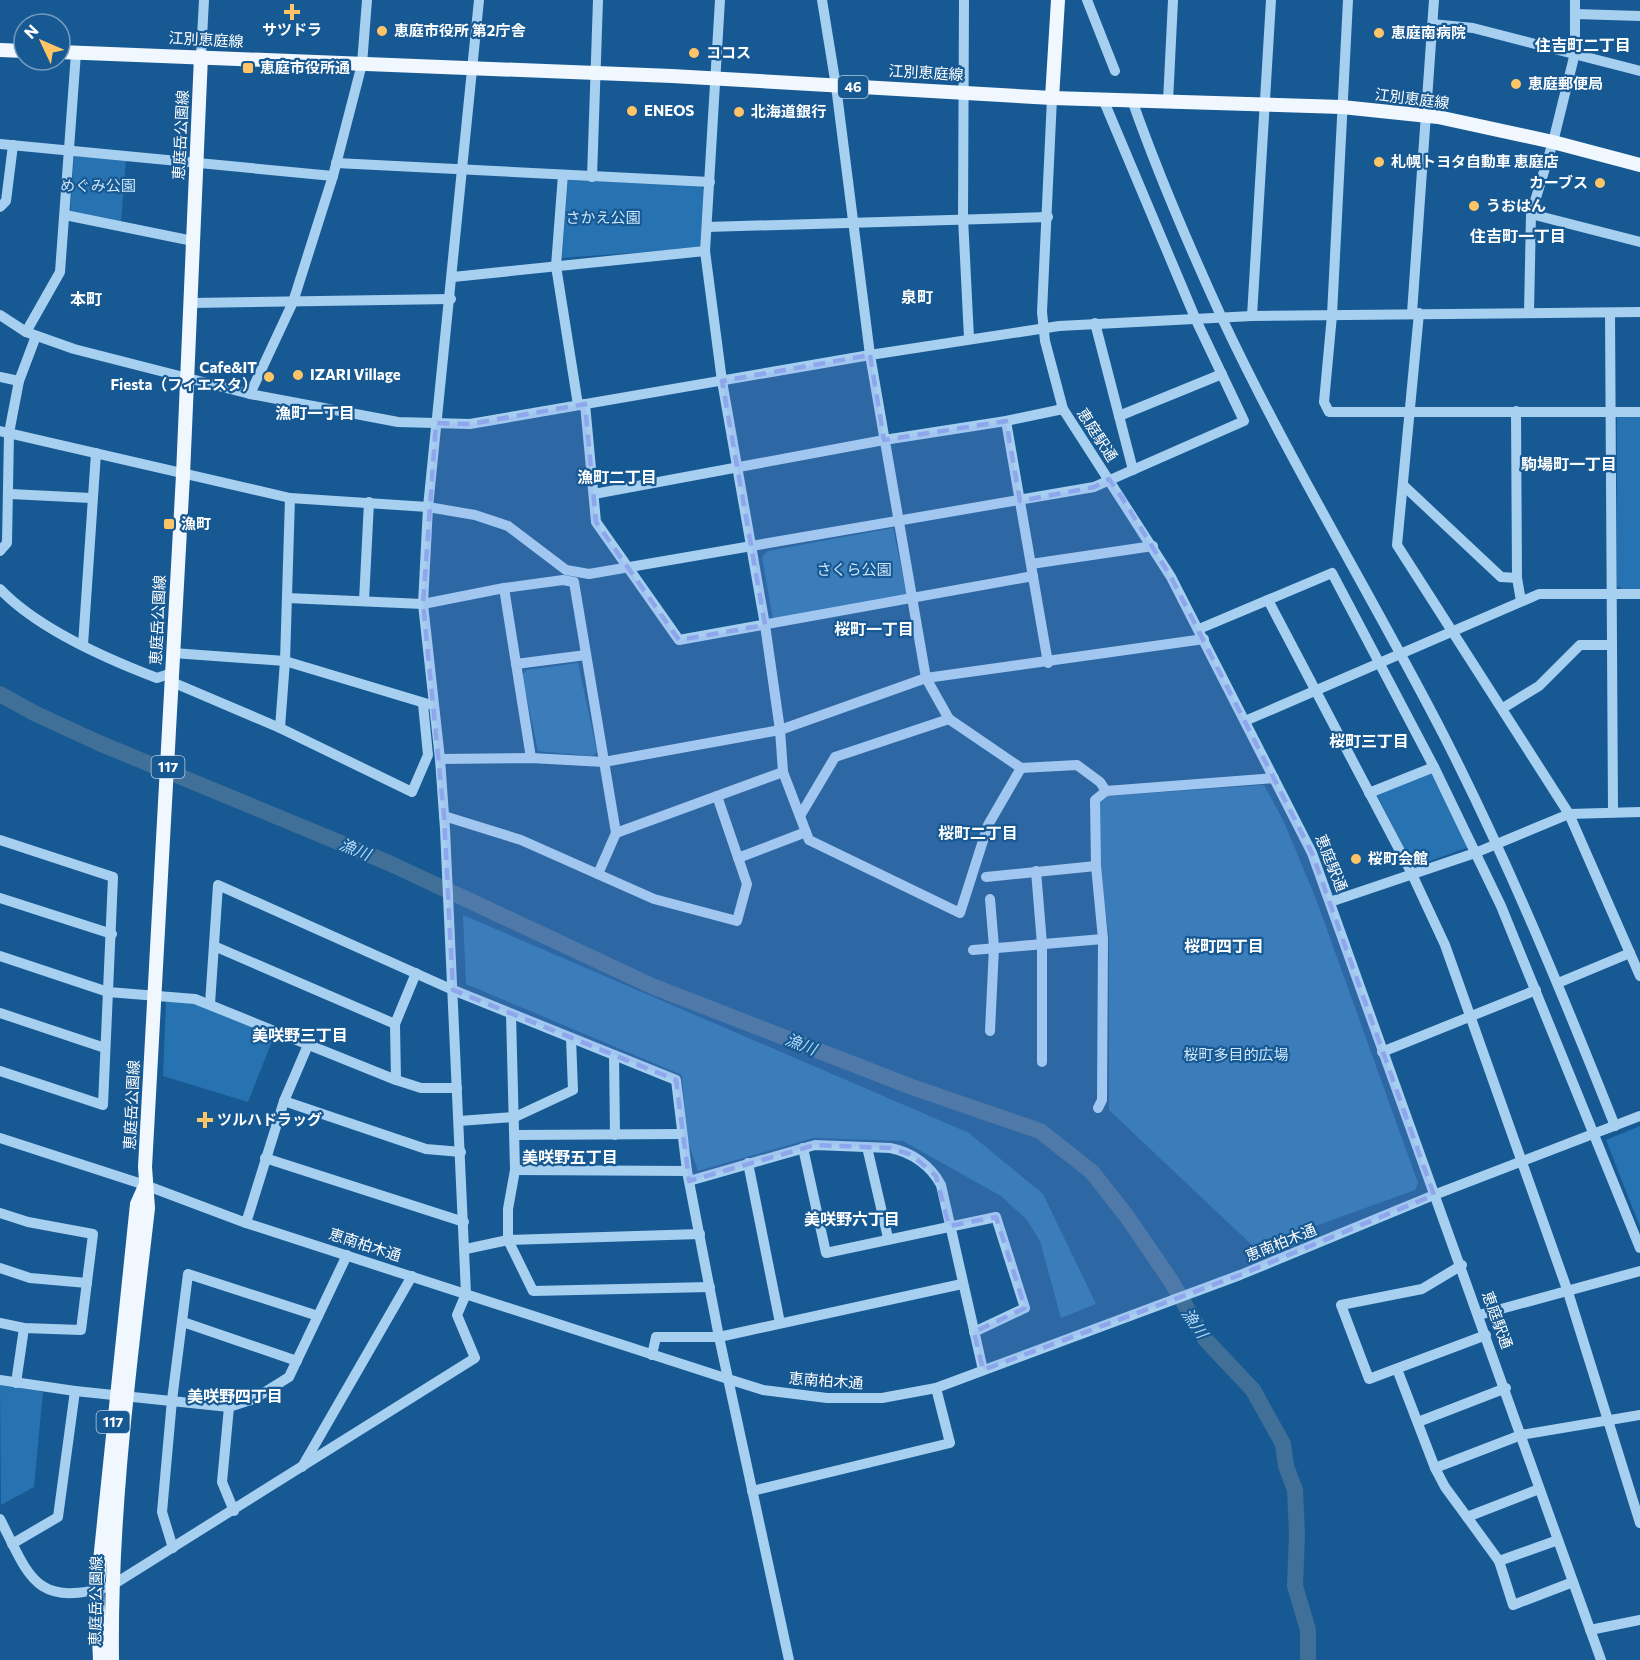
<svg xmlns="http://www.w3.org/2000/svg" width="1640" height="1660" viewBox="0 0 1640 1660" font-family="Commissioner,'Noto Sans JP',sans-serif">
	<rect width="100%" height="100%" fill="#175993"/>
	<g fill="#2772b0">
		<polygon points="74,156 126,160 121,222 70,213"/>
		<polygon points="568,180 700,185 704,190 700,248 562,258"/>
		<polygon points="1617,417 1640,417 1640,589 1622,589 1617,586"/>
		<polygon points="893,528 907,596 773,619 762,557 768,551"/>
		<polygon points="578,663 597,752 592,756 538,751 522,675 527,670"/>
		<polygon points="1431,773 1469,847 1416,866 1412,865 1377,795"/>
		<polygon points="1264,785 1283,820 1316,899 1418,1183 1415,1190 1255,1248 1109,1110 1109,937 1099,867 1100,803 1108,796"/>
		<polygon points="463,915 969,1133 1043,1194 1096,1304 1061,1318 1040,1241 1027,1220 1001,1196 903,1141 813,1138 698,1171 687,1138 682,1075 466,984"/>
		<polygon points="183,998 274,1036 248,1102 163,1076 166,1000"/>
		<polygon points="1640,1126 1640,1227 1606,1140"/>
		<polygon points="0,1384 43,1392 34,1487 1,1505"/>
	</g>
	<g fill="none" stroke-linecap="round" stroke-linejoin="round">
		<polyline stroke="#406f98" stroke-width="16" points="0,694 34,713 99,743 389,863 652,986 912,1087 1040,1131 1092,1172 1128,1218 1171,1281 1205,1339 1253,1390 1283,1444 1286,1466 1295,1490 1297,1534 1295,1586 1308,1630 1308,1660"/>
		<g stroke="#a7cff0" stroke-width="10">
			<polyline points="720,0 705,251 722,381 765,625 780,730 783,772 809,840 960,913 988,825 1021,768"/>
			<polyline points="822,0 836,86 870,355 926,678 949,719 1021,768 1077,765 1100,782 1106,791"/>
			<polyline points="964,0 963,218 969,338"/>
			<polyline points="1087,0 1115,71"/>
			<polyline points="1348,0 1332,315 1324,402 1329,412 1640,412"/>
			<polyline points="1575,14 1640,16"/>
			<polyline points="1432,24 1473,28 1640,71"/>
			<polyline points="201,56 204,0"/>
			<polyline points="1052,98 1042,312 1045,341 1063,409 1171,577 1312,853 1601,1660"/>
			<path d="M1132,100C1158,174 1189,246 1221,316C1288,459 1371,594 1443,734C1508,861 1562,993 1615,1126"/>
			<polyline points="1168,102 1173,0"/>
			<polyline points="0,144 333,176"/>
			<polyline points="336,163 710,182"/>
			<polyline points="563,175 556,266 578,405"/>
			<polyline points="592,177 598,0"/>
			<polyline points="0,207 6,201 13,145"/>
			<polyline points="1531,214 1640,242"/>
			<polyline points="65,215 193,241"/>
			<polyline points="707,227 1048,217"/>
			<polyline points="453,277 705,251"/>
			<polyline points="190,303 451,299"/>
			<polyline points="1412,313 1434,0"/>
			<polyline points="1419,313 1397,545 1569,814 1640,976"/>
			<polyline points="1529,313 1531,214 1553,142 1575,53 1575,0"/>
			<polyline points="1610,313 1613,812"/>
			<polyline points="0,315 26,332 74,349 250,394 398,422 470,424 870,355 1059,326 1252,316 1640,312"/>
			<polyline points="1252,316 1271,0"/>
			<polyline points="1095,323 1133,470"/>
			<polyline points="26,332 60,272 76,53"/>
			<polyline points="0,377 19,381"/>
			<polyline points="250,394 293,302 333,176 362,64 367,0"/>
			<polyline points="585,404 596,522 679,640 1033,576"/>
			<polyline points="1516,411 1517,578 1521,601"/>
			<polyline points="1119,416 1222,374"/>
			<polyline points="1006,421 1048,663"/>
			<polyline points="0,431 290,498 428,507 475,515 508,526 566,570 589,574 1094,487 1244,421 1196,320 1103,99"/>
			<polyline points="1403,485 1501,577 1517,578"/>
			<polyline points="10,494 91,498"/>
			<polyline points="594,494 884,440 1006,421 1063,409"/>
			<polyline points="0,551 7,543 9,433 19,381 36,336"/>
			<polyline points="1031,564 1153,546"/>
			<polyline points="504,588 531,758"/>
			<path d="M0,589C37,628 107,659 157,678L172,673"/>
			<polyline points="287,598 423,604 504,588 563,580 574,582 616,833 598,874"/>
			<polyline points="1268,600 1411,872 1445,945 1568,1292 1640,1523"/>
			<polyline points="364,601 369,502"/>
			<polyline points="1199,629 1332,573 1434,767 1501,906 1640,1248"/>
			<polyline points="83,645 96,453"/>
			<polyline points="173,653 285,661 428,704"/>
			<polyline points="516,664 586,655"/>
			<polyline points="172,682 280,728 412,792 428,755 423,704"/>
			<polyline points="1503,708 1539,686 1580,645 1612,645"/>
			<polyline points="1245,721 1539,594 1640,594"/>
			<polyline points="280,728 285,661 290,498"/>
			<polyline points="440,759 531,758 604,762 780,730 926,678 1204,639"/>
			<polyline points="1369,793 1434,767"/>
			<polyline points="444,816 521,840 654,899 737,921 747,884 717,796"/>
			<polyline points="800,816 835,757 949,719"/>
			<polyline points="616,833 783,772"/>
			<polyline points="0,840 113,877 103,1105 0,1071"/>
			<polyline points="738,858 806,832"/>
			<polyline points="1036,871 1042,944 1042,1062"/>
			<polyline points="986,877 1096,866"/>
			<polyline points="0,898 112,934"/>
			<polyline points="990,899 994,947 990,1031"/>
			<polyline points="1330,902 1475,853 1569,814 1640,812"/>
			<polyline points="214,946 395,1024 396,1080"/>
			<polyline points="973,950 1103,939"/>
			<polyline points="0,956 108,992 195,999 396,1080 421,1088 457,1088"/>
			<polyline points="1558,983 1630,953"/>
			<polyline points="210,1004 218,885 453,990 676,1080 687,1171 719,1337 789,1660"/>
			<polyline points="0,1013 105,1048"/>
			<polyline points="511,1014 515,1170 508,1209 508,1240 533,1291 710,1287"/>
			<polyline points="395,1024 416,973"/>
			<polyline points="1382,1052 1536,990"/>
			<polyline points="614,1055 615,1135"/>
			<polyline points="284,1101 426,1149 461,1152"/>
			<polyline points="1098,1108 1102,1100 1103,939 1096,866 1095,800 1106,791 1274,778"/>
			<polyline points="459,1121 515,1117 573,1090 571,1038"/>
			<polyline points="516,1135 680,1134"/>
			<polyline points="0,1138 145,1185 246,1223 728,1379 763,1390 827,1398 882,1398 936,1388 1240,1275 1434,1195 1640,1116"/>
			<polyline points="867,1147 888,1238"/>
			<polyline points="803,1148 826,1253 996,1217 1025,1308 974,1332"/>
			<polyline points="265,1158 464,1222"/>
			<polyline points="748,1163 780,1323"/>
			<polyline points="515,1170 687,1171"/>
			<path d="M689,1181L815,1145L890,1148C912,1152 931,1166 941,1185L983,1370"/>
			<polyline points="0,1213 28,1222 93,1234 81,1330 24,1328 0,1323"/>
			<polyline points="246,1223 284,1101 308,1045"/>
			<polyline points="466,1249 508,1240 700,1234"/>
			<polyline points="1462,1265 1422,1289 1341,1305 1369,1379 1486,1335"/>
			<polyline points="0,1268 30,1278 87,1283"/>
			<polyline points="1479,1315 1640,1271"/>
			<polyline points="183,1322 297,1361"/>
			<polyline points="652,1355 656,1337 719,1337 962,1284"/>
			<polyline points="1397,1369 1435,1468"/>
			<polyline points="0,1380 75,1391 229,1407 254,1399 289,1377 347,1255"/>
			<polyline points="16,1383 24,1328"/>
			<polyline points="229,1407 222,1482 234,1511"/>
			<polyline points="1418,1422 1506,1388"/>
			<polyline points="302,1467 412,1276"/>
			<polyline points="1539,1489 1467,1517 1445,1487 1435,1468 1521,1435 1640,1415"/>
			<polyline points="752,1491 950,1443 936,1388"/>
			<polyline points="1467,1517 1499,1561 1513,1605 1573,1582"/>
			<path d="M0,1519C30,1578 35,1608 111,1586L475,1358L457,1315L466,1294L445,829L440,759L423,604L428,507L479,0"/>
			<polyline points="12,1544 58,1517 75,1391"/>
			<polyline points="173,1548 162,1512 172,1400 188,1274 318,1316"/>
			<polyline points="1499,1561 1558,1540"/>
			<polyline points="1590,1630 1640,1620"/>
		</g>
		<g stroke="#f0f7ff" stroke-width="14">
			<polyline points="0,50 24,51"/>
			<polyline points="60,52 672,76 1052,98 1342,107 1438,117 1553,142 1640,165"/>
			<polyline points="1052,98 1058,0"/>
			<polyline points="100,1660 97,1590 137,1204 145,1186"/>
			<path d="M112,1660C110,1508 131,1358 148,1208L145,1167L183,475L201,56"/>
		</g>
	</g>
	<path fill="#8ea6ec" fill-opacity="0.2" stroke="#8ea6ec" stroke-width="4.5" stroke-dasharray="12 8" stroke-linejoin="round" d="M870,355L884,440L1006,421L1020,501L1094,487L1109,479L1121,496L1171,577L1312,853L1434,1195L1240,1275L983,1370L974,1332L1025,1308L996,1217L949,1226L936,1176L912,1155L890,1148L815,1145L689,1181L676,1080L453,990L444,816L423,604L436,423L470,424L585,404L596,522L679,640L765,625L722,381Z"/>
	<g fill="#ffc466" stroke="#175993" stroke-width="2">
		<path d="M289 3h6v6h6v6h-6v6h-6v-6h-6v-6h6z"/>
		<circle cx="382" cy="31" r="6"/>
		<circle cx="1379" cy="33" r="6"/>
		<circle cx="694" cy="53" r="6"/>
		<rect x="242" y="62" width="12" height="12" rx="3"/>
		<circle cx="1516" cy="84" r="6"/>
		<circle cx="632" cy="111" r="6"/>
		<circle cx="739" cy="112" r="6"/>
		<circle cx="1379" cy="162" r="6"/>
		<circle cx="1600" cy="183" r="6"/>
		<circle cx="1474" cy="206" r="6"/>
		<circle cx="298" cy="375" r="6"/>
		<circle cx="269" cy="377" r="6"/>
		<rect x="163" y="518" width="12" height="12" rx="3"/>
		<circle cx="1356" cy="859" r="6"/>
		<path d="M202 1111h6v6h6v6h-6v6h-6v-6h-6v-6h6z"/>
	</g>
	<g text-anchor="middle" stroke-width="4.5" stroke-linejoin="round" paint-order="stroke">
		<g fill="#175993" stroke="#b9cddf" stroke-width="1.5">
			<rect x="838" y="76" width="30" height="22" rx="4.5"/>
			<rect x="151.5" y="756" width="33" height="22" rx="4.5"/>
			<rect x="96.5" y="1411" width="33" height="22" rx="4.5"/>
		</g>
		<g font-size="14" font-weight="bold" fill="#fff">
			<text x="853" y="92">46</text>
			<text x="168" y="772">117</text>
			<text x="113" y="1427">117</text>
		</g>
		<g font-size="15" font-weight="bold" fill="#fff" stroke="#175993" text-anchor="start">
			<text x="292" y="35" text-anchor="middle">サツドラ</text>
			<text x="394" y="36">恵庭市役所 第2庁舎</text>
			<text x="1391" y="38">恵庭南病院</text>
			<text x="706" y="58">ココス</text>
			<text x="260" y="73">恵庭市役所通</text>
			<text x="1528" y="89">恵庭郵便局</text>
			<text x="644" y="116">ENEOS</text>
			<text x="751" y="117">北海道銀行</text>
			<text x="1391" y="167">札幌トヨタ自動車 恵庭店</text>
			<text x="1588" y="188" text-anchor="end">カーブス</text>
			<text x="1486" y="211">うおはん</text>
			<text x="257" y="373" text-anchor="end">Cafe&amp;IT<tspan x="257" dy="17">Fiesta（フィエスタ）</tspan></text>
			<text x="310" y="380">IZARI Village</text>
			<text x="181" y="529">漁町</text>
			<text x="1368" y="864">桜町会館</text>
			<text x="217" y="1125">ツルハドラッグ</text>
		</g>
		<g font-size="15" fill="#fff" stroke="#175993">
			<text transform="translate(206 40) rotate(3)" y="5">江別恵庭線</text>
			<text transform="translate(926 73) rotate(3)" y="5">江別恵庭線</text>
			<text transform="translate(1412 99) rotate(7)" y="5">江別恵庭線</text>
			<text transform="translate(181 135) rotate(-87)" y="5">恵庭岳公園線</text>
			<text transform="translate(1097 435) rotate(57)" y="5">恵庭駅通</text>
			<text transform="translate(158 620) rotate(-87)" y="5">恵庭岳公園線</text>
			<text transform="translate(1331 863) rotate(68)" y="5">恵庭駅通</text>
			<text transform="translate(132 1105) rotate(-87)" y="5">恵庭岳公園線</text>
			<text transform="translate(1281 1243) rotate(-22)" y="5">恵南柏木通</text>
			<text transform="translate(365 1245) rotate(18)" y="5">恵南柏木通</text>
			<text transform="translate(1497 1320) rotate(70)" y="5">恵庭駅通</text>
			<text transform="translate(826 1381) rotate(4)" y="5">恵南柏木通</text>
			<text transform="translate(96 1601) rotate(-89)" y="5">恵庭岳公園線</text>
		</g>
		<g font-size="15" fill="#cee7fb" stroke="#175993">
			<text x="98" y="191">めぐみ公園</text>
			<text x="603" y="223">さかえ公園</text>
			<text x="854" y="575">さくら公園</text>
			<text x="1236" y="1060">桜町多目的広場</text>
		</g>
		<g font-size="16" font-weight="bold" fill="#fff" stroke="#175993">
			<text x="1583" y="51">住吉町二丁目</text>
			<text x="1518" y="242">住吉町一丁目</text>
			<text x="917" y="303">泉町</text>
			<text x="86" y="305">本町</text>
			<text x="315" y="419">漁町一丁目</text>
			<text x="1569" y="470">駒場町一丁目</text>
			<text x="617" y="483">漁町二丁目</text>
			<text x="874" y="635">桜町一丁目</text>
			<text x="1369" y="747">桜町三丁目</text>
			<text x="978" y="839">桜町二丁目</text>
			<text x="1224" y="952">桜町四丁目</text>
			<text x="300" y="1041">美咲野三丁目</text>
			<text x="570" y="1163">美咲野五丁目</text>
			<text x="852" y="1225">美咲野六丁目</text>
			<text x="235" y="1402">美咲野四丁目</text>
		</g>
		<g font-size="16" font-style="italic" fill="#b3d9f7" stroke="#175993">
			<text transform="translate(355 849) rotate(22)" y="6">漁川</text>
			<text transform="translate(801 1044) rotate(21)" y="6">漁川</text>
			<text transform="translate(1195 1323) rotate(56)" y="6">漁川</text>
		</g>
	</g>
	<g transform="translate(42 42) rotate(314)"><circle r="28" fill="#175993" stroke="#749bbe" stroke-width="1.5"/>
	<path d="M0-4.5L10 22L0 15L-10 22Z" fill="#ffc466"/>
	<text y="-9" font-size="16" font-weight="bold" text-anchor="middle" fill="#ffffff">N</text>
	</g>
</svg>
